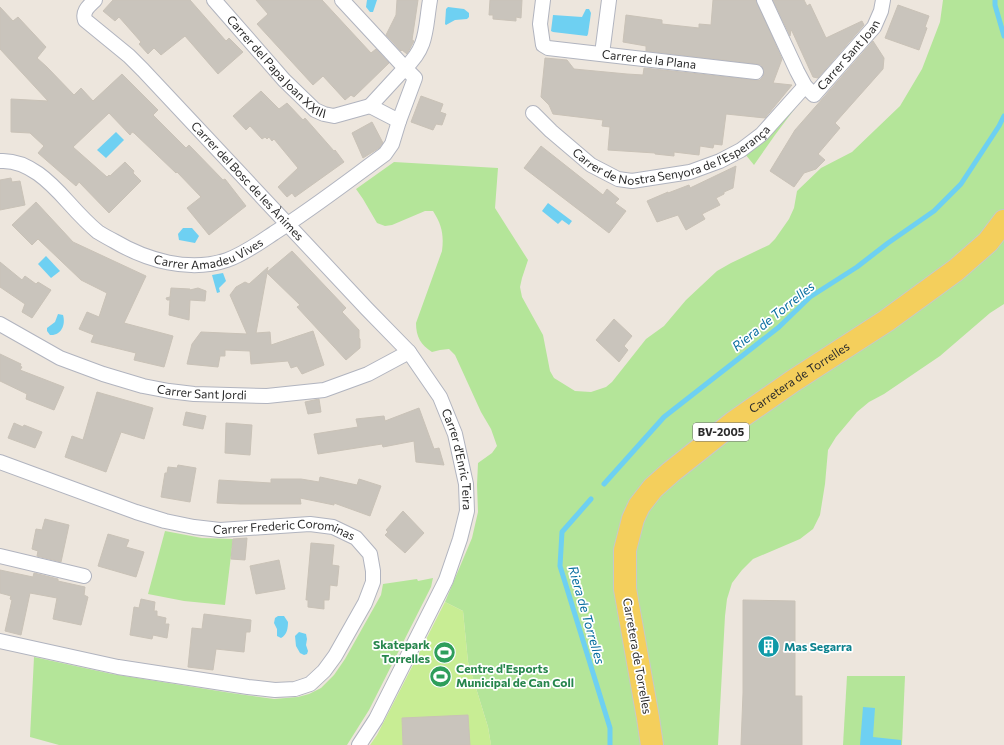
<svg xmlns="http://www.w3.org/2000/svg" width="1004" height="745" viewBox="0 0 1004 745" font-family="Commissioner,sans-serif">
	<rect width="100%" height="100%" fill="#ede6dd"/>
	<g fill="#b4e599">
		<path d="M943,0H1004V304L990,313L940,356L884,394L869,402L857,412L836,437L828,450L825,484L820,515L813,529L800,539L753,559L742,570L732,583L727,599L725,616L718,745H491L488,727L468,662L463,611L445,602L472,538L478,512L477,485L478,463L492,453L497,446L491,429L481,412L455,355L449,349L440,350L432,352C421,345 416,337 416,323L442,251C444,235 442,225 433,211H425L392,225L385,226L377,223L363,199L356,189L394,162L498,168L495,208L528,260L522,278L520,287L522,297L543,335L550,371L554,378L575,391L591,392L606,387L612,382L646,339L664,326L686,300L717,271L731,263L769,245L775,239L789,219L794,208L797,191L821,168L852,152L900,106L922,69L940,22Z"/>
		<polygon points="797,104 796,107 775,135 754,165 745,154 761,144"/>
		<polygon points="165,531 202,538 233,539 225,605 184,601 148,594"/>
		<polygon points="433,578 431,587 369,710 347,745 59,745 30,737 34,657 112,674 231,693 274,699 298,697 309,694 321,688 334,675 345,659 381,595 383,584 417,579 418,581"/>
		<polygon points="847,676 905,676 902,745 843,745"/>
	</g>
	<polygon fill="#c8ed94" points="445,602 463,611 468,662 488,727 491,745 370,745 377,735 413,665"/>
	<g fill="#6ed0f2">
		<polygon points="367,0 377,0 373,12 370,12 366,7"/>
		<polygon points="448,7 464,9 469,13 469,17 467,19 455,20 446,25 445,24 446,9"/>
		<polygon points="586,9 589,9 591,13 588,34 587,36 553,32 551,31 553,15 582,17"/>
		<polygon points="116,132 124,140 106,158 97,150"/>
		<polygon points="548,203 572,221 569,225 562,220 558,224 542,211"/>
		<polygon points="183,228 192,228 199,236 195,243 179,240 178,234"/>
		<polygon points="46,256 60,271 51,278 38,264"/>
		<polygon points="223,273 226,281 219,288 220,292 217,293 212,275"/>
		<path d="M58,314L63,315C66,325 61,336 50,335L47,331V328L55,322Z"/>
		<path d="M278,616H284L288,622C288,628 287,635 281,638L277,636V629L274,623L275,618Z"/>
		<polygon points="299,632 306,634 307,639 306,645 308,651 307,654 304,655 300,653 296,646 295,636"/>
		<polygon points="863,707 875,708 873,737 901,740 901,745 860,745"/>
	</g>
	<g fill="none" stroke-linecap="round" stroke-linejoin="round">
		<g stroke="#6ed0f2" stroke-width="5">
			<polyline points="995,0 995,5 1004,36"/>
			<polyline points="604,484 664,417 779,327 810,297 857,267 888,243 934,211 961,184 999,126 1004,116"/>
			<polyline points="591,499 562,532 560,566 610,728 610,745"/>
		</g>
	</g>
	<g fill="#c9c4bc" stroke="#c9c2b7">
		<polygon points="113,0 190,0 226,41 229,38 243,52 218,74 185,36 161,55 154,48 148,54 139,44 141,42 119,17 115,21 103,11"/>
		<polygon points="256,0 322,0 371,53 376,49 389,63 354,97 351,95 345,100 323,76 313,85 257,24 268,14"/>
		<polygon points="397,0 418,0 412,40 414,41 407,54 402,50 401,51 386,35 396,15"/>
		<polygon points="490,0 522,0 521,18 516,17 516,21 493,19 493,15 489,15"/>
		<polygon points="713,0 756,0 782,59 773,83 792,85 765,118 726,114 722,145 714,144 713,148 700,146 699,155 674,152 674,156 655,154 655,153 608,150 610,127 602,126 603,120 553,114 549,105 541,97 545,58 567,60 574,69 627,74 643,75 644,68 755,80 760,80 763,77 764,73 761,65 757,64 646,51 646,46 623,42 626,15 662,20 662,24 699,28 699,24 711,25"/>
		<polygon points="773,0 804,0 807,6 810,4 826,38 862,21 864,25 818,78 813,77 792,31 791,30 790,36"/>
		<polygon points="898,5 929,16 925,27 927,28 919,50 885,38"/>
		<polygon points="0,7 13,21 18,17 46,47 37,58 47,67 74,95 81,88 93,101 122,74 158,110 153,115 186,148 189,145 223,180 225,179 246,206 209,235 187,208 201,197 177,172 176,173 134,133 132,132 130,135 109,113 73,147 107,177 109,175 110,176 125,162 134,171 133,173 141,181 109,213 79,182 76,186 38,153 44,146 30,133 11,132 11,99 48,101 0,49"/>
		<polygon points="873,41 884,58 883,69 835,123 840,128 818,154 825,160 816,169 804,173 794,187 770,171 795,130"/>
		<polygon points="261,91 279,109 287,103 303,120 305,118 334,151 335,150 344,162 295,197 292,193 287,197 278,187 298,168 274,139 272,141 269,137 267,139 265,137 262,139 250,126 246,130 233,116"/>
		<polygon points="421,96 443,104 440,112 446,114 442,125 436,124 433,130 411,122"/>
		<polygon points="372,122 383,143 379,148 363,158 352,133"/>
		<polygon points="541,146 603,195 607,189 619,199 615,203 626,211 609,233 524,168"/>
		<polygon points="736,166 733,188 724,192 724,194 716,198 720,205 702,214 705,219 686,230 678,215 657,222 647,201 668,192 668,193 689,185 690,188"/>
		<polygon points="11,178 12,182 20,181 25,205 0,210 0,180"/>
		<polygon points="36,202 73,242 146,276 124,323 173,336 164,367 134,360 136,353 91,342 94,335 79,329 87,312 99,317 107,293 81,280 38,239 32,245 12,225"/>
		<polygon points="292,251 346,308 342,312 359,330 359,338 360,339 360,348 346,360 297,307 300,305 267,273 256,333 270,332 271,345 313,331 324,365 302,374 297,366 291,368 288,361 251,364 250,351 225,350 225,356 220,356 218,367 187,364 192,344 201,332 247,334 230,295 236,287 245,282 249,284 268,267 267,272"/>
		<polygon points="0,262 22,280 25,276 36,284 38,282 51,290 32,318 22,312 25,304 0,287"/>
		<polygon points="171,288 190,289 190,290 198,288 206,291 205,301 190,300 189,320 169,315 170,300 167,300 166,298 170,297"/>
		<polygon points="614,319 632,336 624,346 628,350 619,362 596,340"/>
		<polygon points="0,354 21,364 20,366 22,367 20,370 64,387 54,410 26,399 27,394 0,381"/>
		<polygon points="97,392 153,408 144,439 121,432 106,472 65,457 72,436 83,440"/>
		<polygon points="319,399 321,412 308,414 305,402"/>
		<polygon points="419,408 434,449 439,448 444,465 416,462 414,441 383,447 382,444 318,454 314,434 358,427 356,419 384,416 385,421"/>
		<polygon points="186,412 206,416 203,429 183,425"/>
		<polygon points="14,423 23,427 24,425 42,432 35,448 8,438"/>
		<polygon points="226,423 252,425 250,455 225,453"/>
		<polygon points="178,465 196,468 190,502 161,497 165,473 167,473 168,467 177,468"/>
		<polygon points="320,477 357,485 359,479 381,486 370,516 334,503 334,505 300,498 301,504 241,504 217,503 219,480 271,483 271,479 301,479 319,482"/>
		<polygon points="403,511 424,533 405,553 385,535 388,532 386,530"/>
		<polygon points="45,519 69,525 61,562 37,556 38,551 32,549 36,529 42,530"/>
		<polygon points="108,534 129,540 126,547 144,552 136,577 98,566"/>
		<polygon points="247,538 245,560 231,559 233,539"/>
		<polygon points="311,543 334,545 332,565 339,566 337,586 330,585 329,600 324,600 324,609 308,607 308,600 306,600"/>
		<polygon points="279,560 285,589 256,594 250,566"/>
		<polygon points="0,570 33,577 34,573 58,579 58,581 85,587 84,595 88,597 81,625 53,619 57,598 30,593 21,635 5,631 12,600 10,599 11,596 0,593"/>
		<polygon points="141,599 155,602 154,611 157,611 157,616 166,618 165,624 169,624 167,638 153,635 152,639 130,635 134,607 139,608"/>
		<polygon points="743,600 795,601 795,696 802,696 802,745 741,745 743,693"/>
		<polygon points="204,614 251,620 250,632 246,632 244,652 216,649 213,670 188,667 192,628 202,629"/>
		<polygon points="468,715 470,745 403,745 402,718"/>
	</g>
	<g fill="none" stroke-linecap="round" stroke-linejoin="round">
		<defs>
			<g id="minor">
				<path id="s1" d="M95,0C89,6 82,11 85,20L129,56L143,70L367,309L409,352L440,397L455,434L466,484L467,511L460,539L446,580L376,719L359,745"/>
				<path id="s2" d="M214,0L284,80L315,110L324,114L334,116L370,106"/>
				<path d="M342,0L405,68C428,47 425,29 430,0"/>
				<path id="s3" d="M543,0L540,24L543,45L548,48L756,72"/>
				<path id="s4" d="M764,0L797,71L805,86L814,95L874,27L881,11L883,0"/>
				<polyline points="602,54 609,0"/>
				<polygon points="405,68 415,78 399,121 370,106"/>
				<path id="s5" d="M533,113L551,131L591,165L618,179L632,181L690,172L720,161L741,150L762,134L805,86"/>
				<path id="s6" d="M0,161C28,159 51,183 68,202C77,212 87,223 98,232C103,235 108,238 114,241C146,260 189,273 227,260C244,254 259,243 274,233C312,209 348,181 385,154L392,144L399,121"/>
				<path id="s7" d="M0,324L60,358L103,374L143,386L169,391L194,394L267,396L324,390L368,374L409,352"/>
				<path id="s8" d="M0,462L136,512L165,521L194,527L220,530L310,524L333,527L356,538L370,554L373,571V582L365,603L335,656L324,671L310,684L295,689L275,690L248,687L118,667L0,641"/>
				<polyline points="0,556 84,576"/>
			</g>
			<g id="primary">
				<path id="s9" d="M652,745L648,718L625,589V550L633,519L639,506L653,488L671,472L734,422L793,381L886,321L956,270L988,242L1004,221"/>
			</g>
		</defs>
		<use href="#minor" stroke="#b1b4bf" stroke-width="16"/>
		<use href="#primary" stroke="#c8c8c8" stroke-width="24"/>
		<use href="#minor" stroke="#fff" stroke-width="14"/>
		<use href="#primary" stroke="#f4cf5c" stroke-width="22"/>
	</g>
	<defs>
		<symbol id="building-disc" viewBox="-11 -11 22 22"><circle r="9.5" fill="#0f9aa8" stroke="#fff"/><path d="M-4-6H4V6H1V3H-1V6H-4ZM-2.5-4.3h1.7v1.8h-1.7ZM.8-4.3h1.7v1.8H.8ZM-2.5-1h1.7V.8h-1.7ZM.8-1h1.7V.8H.8Z" fill="#fff"/></symbol>
		<symbol id="stadium-disc" viewBox="-11 -11 22 22"><circle r="9.5" fill="#2e9e5b" stroke="#fff"/><path d="M0-5a6.5 5 0 1 0 0 10a6.5 5 0 1 0 0-10ZM-3.5-1.8h7v3.6h-7Z" fill="#fff"/></symbol>
	</defs>
	<g fill-rule="evenodd">
		<use href="#building-disc" x="756" y="634" width="25" height="25"/>
		<use href="#stadium-disc" x="432" y="640" width="25" height="25"/>
		<use href="#stadium-disc" x="428" y="664" width="25" height="25"/>
	</g>
	<g text-anchor="middle" stroke-width="3.5" stroke-linejoin="round" paint-order="stroke">
		<rect fill="#fff" stroke="#6b6b6b" stroke-width="1" x="693" y="423" width="56" height="18" rx="3"/>
		<g font-size="11" font-weight="bold" fill="#2b2b2b">
			<text x="721" y="436">BV-2005</text>
		</g>
		<g font-size="12" fill="#2b2b2b" stroke="#fff">
			<text dy="4" stroke="none"><textPath href="#s4" startOffset="161">Carrer Sant Joan</textPath></text>
			<text dy="4" stroke="none"><textPath href="#s3" startOffset="153">Carrer de la Plana</textPath></text>
			<text dy="4" stroke="none"><textPath href="#s2" startOffset="92">Carrer del Papa Joan XXIII</textPath></text>
			<text dy="4" stroke="none"><textPath href="#s5" startOffset="164">Carrer de Nostra Senyora de l'Esperança</textPath></text>
			<text dy="4" stroke="none"><textPath href="#s1" startOffset="253">Carrer del Bosc de les Ànimes</textPath></text>
			<text dy="4" stroke="none"><textPath href="#s6" startOffset="244">Carrer Amadeu Vives</textPath></text>
			<text dy="4" stroke="none"><textPath href="#s9" startOffset="450">Carretera de Torrelles</textPath></text>
			<text dy="4" stroke="none"><textPath href="#s7" startOffset="216">Carrer Sant Jordi</textPath></text>
			<text dy="4" stroke="none"><textPath href="#s1" startOffset="608">Carrer d'Enric Teira</textPath></text>
			<text dy="4" stroke="none"><textPath href="#s8" startOffset="296">Carrer Frederic Corominas</textPath></text>
			<text transform="translate(637 656) rotate(80)" y="4">Carretera de Torrelles</text>
		</g>
		<g font-size="12" font-weight="bold" fill="#27864d" stroke="#fff" text-anchor="end">
			<text x="430" y="649">Skatepark<tspan x="430" dy="14">Torrelles</tspan></text>
			<text x="456" y="673" text-anchor="start">Centre d'Esports<tspan x="456" dy="14">Municipal de Can Coll</tspan></text>
		</g>
		<g font-size="12" font-weight="bold" fill="#0d838f" stroke="#fff" text-anchor="start">
			<text x="784" y="651">Mas Segarra</text>
		</g>
		<g font-size="13" font-style="italic" fill="#0a6fa0" stroke="#fff">
			<text transform="translate(773 316) rotate(-39)" y="5">Riera de Torrelles</text>
			<text transform="translate(587 615) rotate(74)" y="5">Riera de Torrelles</text>
		</g>
	</g>
</svg>
